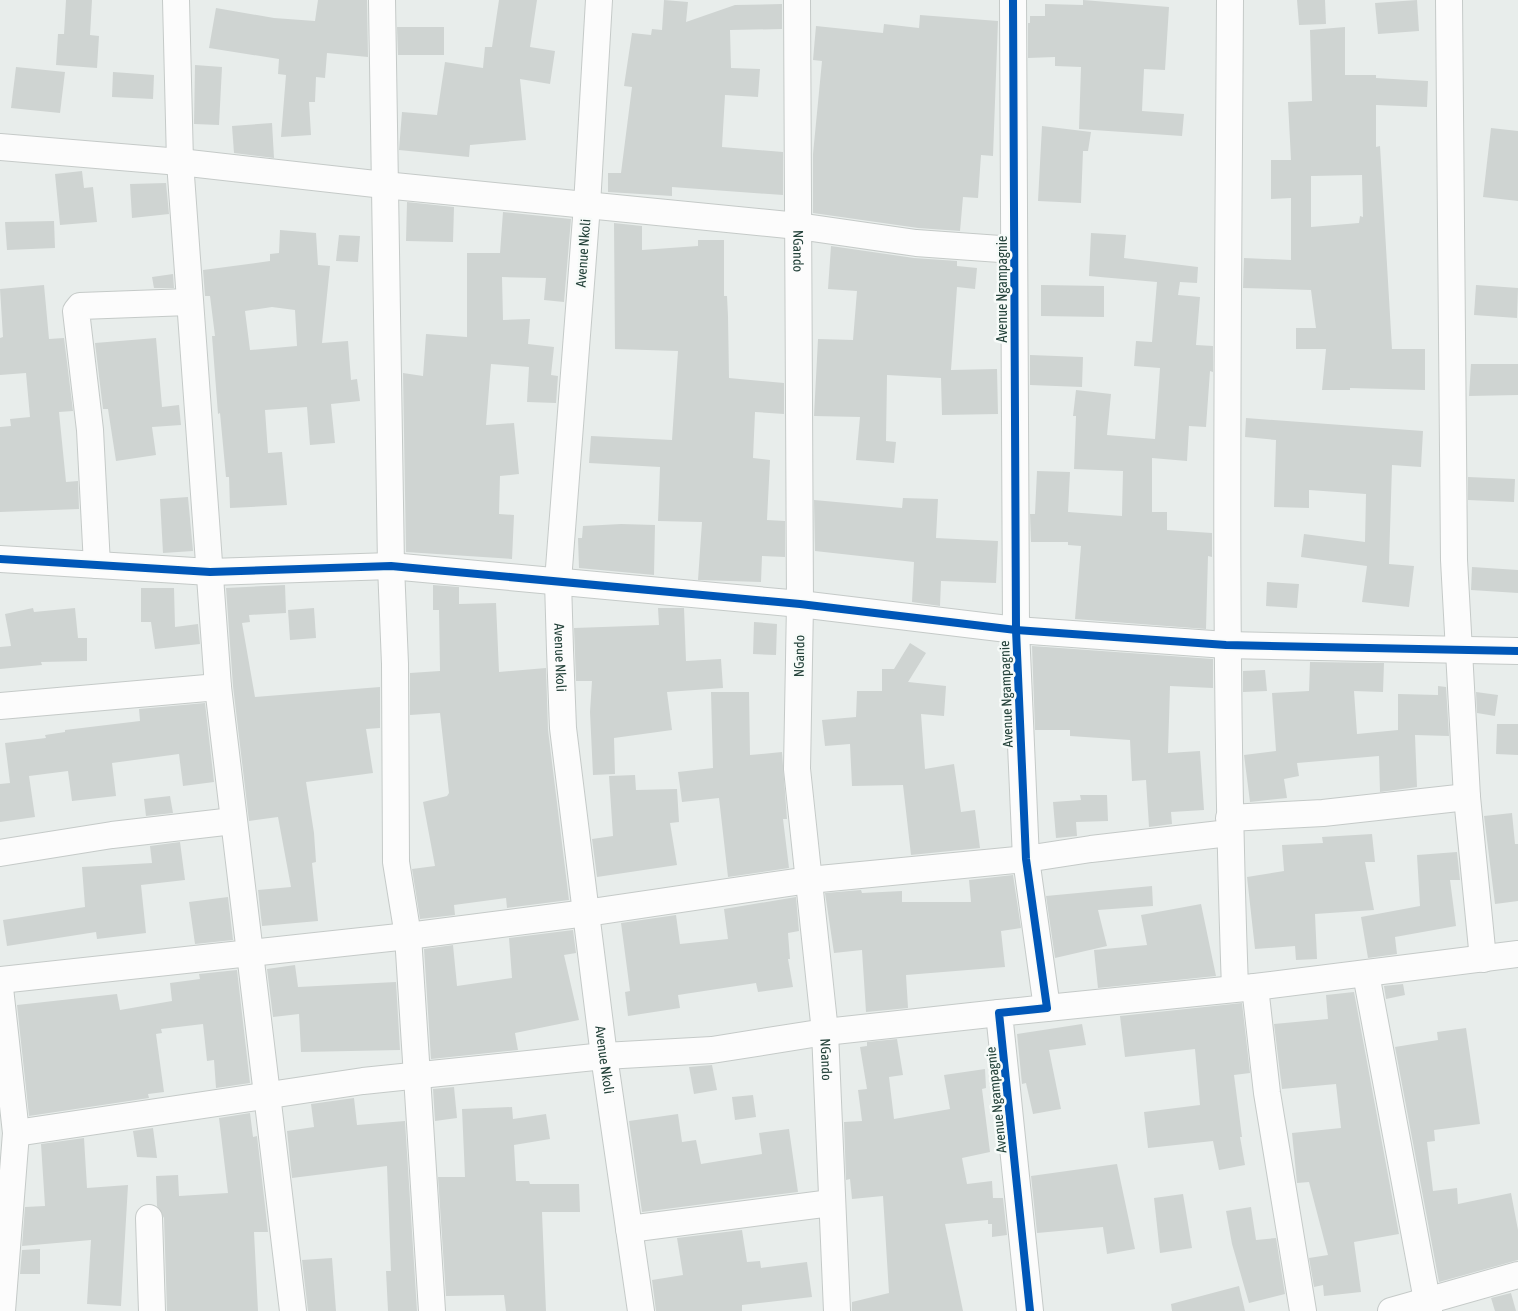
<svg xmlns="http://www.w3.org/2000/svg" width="1518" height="1311" viewBox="0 0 1518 1311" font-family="'Asap Condensed',sans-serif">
	<rect width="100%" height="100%" fill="#e8edeb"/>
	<g fill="#cfd4d2" fill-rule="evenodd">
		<polygon points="66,0 92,0 90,35 99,36 97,68 56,65 58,34 64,34"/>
		<polygon points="318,0 367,0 368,57 327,53 325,78 316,77 315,102 309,102 311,135 281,137 286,75 278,74 279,59 209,48 216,8 274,18 315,21"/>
		<polygon points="499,0 537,0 530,47 555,51 550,84 520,79 526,140 470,145 469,157 399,150 402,112 437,115 445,62 483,68 485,47 492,47"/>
		<polygon points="664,0 688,2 686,22 735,5 782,4 782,29 730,30 731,68 760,69 758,97 725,95 722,147 783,152 783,195 672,187 672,196 608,192 608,173 621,173 632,87 624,86 632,33 651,35 652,29 662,30"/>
		<polygon points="1083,0 1169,7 1165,70 1144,69 1142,111 1184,114 1182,136 1079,129 1081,67 1055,66 1055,57 1028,58 1028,23 1030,23 1030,16 1045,16 1045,4 1083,5"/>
		<polygon points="1297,0 1325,0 1326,24 1299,25"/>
		<polygon points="1417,0 1419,31 1378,34 1375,3"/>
		<polygon points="920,15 998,21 993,156 981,155 978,198 963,197 960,231 918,228 813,213 813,154 822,61 813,60 816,26 883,33 884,24 919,28"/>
		<polygon points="397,27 444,27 444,55 398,55"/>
		<path d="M1345,27V75H1376V78L1428,81L1427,107L1376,105V147L1380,146L1392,349H1425V390L1350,388V390H1322L1326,349H1296V328H1316L1311,290L1243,288L1244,258L1291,260V198L1271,199V160H1291L1288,102L1312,101L1310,30ZM1362,175L1363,217L1360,216L1359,223L1311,227V176Z"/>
		<polygon points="195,65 222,67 219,125 194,124"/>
		<polygon points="16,67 65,72 60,113 11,108"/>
		<polygon points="113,72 154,75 153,99 112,97"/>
		<polygon points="272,123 274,158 234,153 232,126"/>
		<polygon points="1042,126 1091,132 1088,151 1083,151 1081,203 1038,201"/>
		<polygon points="1491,128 1518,131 1518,201 1483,197"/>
		<polygon points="82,171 84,188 93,187 97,222 60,225 55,174"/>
		<polygon points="166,183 169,214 132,218 130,184"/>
		<polygon points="407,202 454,207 453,242 406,241"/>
		<polygon points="503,212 571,219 564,302 544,300 546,278 502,277 503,320 530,319 528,344 554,347 551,375 558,376 556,403 527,402 529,367 491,364 486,425 514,423 519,474 500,476 499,514 514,515 512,559 406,552 403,373 423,376 426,334 467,337 467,253 500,253"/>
		<polygon points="54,221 55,248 7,250 5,222"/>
		<polygon points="614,223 642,226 642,250 698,246 698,240 724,240 724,296 727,296 728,316 729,378 784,383 784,414 755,412 753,458 770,460 767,520 785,521 785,557 762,556 761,582 698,580 702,522 658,521 660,467 589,463 591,436 672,440 678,351 615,349"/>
		<path d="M280,230L316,233L318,265L330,266L322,343L348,341L351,380L357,379L360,401L331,404L335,443L310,445L307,407L265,410L268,453L282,452L287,505L230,508L229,477H226L220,413L218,414L212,336H215L210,296H205L203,270L270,261V254L279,253ZM272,307L295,310L297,346L250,350L245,311Z"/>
		<polygon points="1091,233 1126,235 1124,258 1198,267 1197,283 1180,282 1178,295 1200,297 1196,345 1213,346 1213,372 1210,371 1206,427 1189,426 1187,461 1152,458 1152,512 1167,512 1167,530 1212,533 1212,557 1208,556 1206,629 1075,619 1081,546 1068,545 1068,542 1031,542 1030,514 1035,514 1037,471 1070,472 1068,512 1122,516 1123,471 1074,469 1076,416 1073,416 1076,390 1111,394 1107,435 1155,439 1160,368 1134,366 1136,341 1152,342 1157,282 1089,276"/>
		<polygon points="339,235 360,236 358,262 336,261"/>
		<polygon points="831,246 914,258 957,261 957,266 977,268 975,289 957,287 951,370 997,369 998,414 942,415 941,378 887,375 886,441 896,442 894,463 856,460 860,417 814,416 818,339 853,340 857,291 828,289"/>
		<polygon points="173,274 174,288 154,288 152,277"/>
		<polygon points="44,285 49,339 64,338 73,411 59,412 66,482 78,481 79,509 0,512 0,427 11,426 10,419 30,417 26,373 0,375 0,338 3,337 0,289"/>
		<polygon points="1041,285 1104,286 1104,317 1041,316"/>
		<polygon points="1476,285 1518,288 1517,318 1474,315"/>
		<polygon points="156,338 162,407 179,405 181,425 152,427 156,455 116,461 108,409 103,409 95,343"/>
		<polygon points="1030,355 1083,357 1082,387 1030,385"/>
		<polygon points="1471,364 1518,364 1518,395 1469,396"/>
		<polygon points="1246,418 1423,431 1421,467 1392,465 1389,564 1414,566 1409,607 1362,602 1367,566 1301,557 1304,534 1365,542 1366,494 1309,490 1309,508 1274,507 1276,440 1245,437"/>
		<polygon points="1468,477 1515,479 1514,502 1468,500"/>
		<polygon points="188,497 193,551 163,553 160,499"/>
		<polygon points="903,498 938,499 936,538 998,541 996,583 941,581 940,606 912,602 914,562 815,551 814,500 902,508"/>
		<polygon points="621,524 655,525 654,575 579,568 578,538 582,538 583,526"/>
		<polygon points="1472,567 1518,570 1518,593 1471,590"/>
		<polygon points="1267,582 1299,584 1297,608 1266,606"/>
		<polygon points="285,585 286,613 249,615 250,622 242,623 255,697 380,687 380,728 366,729 373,773 306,782 314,833 316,862 312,863 318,921 262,926 258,890 291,887 278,817 249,821 233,686 226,588"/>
		<polygon points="433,585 459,587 459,604 496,603 499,672 546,668 548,730 569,900 507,908 506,898 454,905 455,915 420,919 412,869 435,866 423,802 447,796 449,793 440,713 410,715 410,673 440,671 439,610 433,610"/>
		<polygon points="141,588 174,588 175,627 198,624 200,644 155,649 151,622 141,622"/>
		<polygon points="33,608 34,612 75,608 78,638 87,638 87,661 41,662 42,665 0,669 0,647 11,646 5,614"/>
		<polygon points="314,608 316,638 290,640 288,610"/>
		<polygon points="658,608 684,608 686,661 721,659 723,688 667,692 672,730 614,738 615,774 593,775 590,712 592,681 576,681 574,628 659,625"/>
		<polygon points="754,622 777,624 776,655 753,654"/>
		<polygon points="910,643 926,653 908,682 946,686 944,716 921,714 925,769 954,764 961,812 975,810 980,848 911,855 903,785 852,786 850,744 825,746 822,720 856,717 857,691 882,691 882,669 894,669"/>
		<polygon points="1032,646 1213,659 1213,688 1170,686 1168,753 1200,751 1204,810 1171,812 1172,824 1149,827 1146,780 1132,781 1130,740 1070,736 1070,730 1035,730"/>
		<polygon points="1310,662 1384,663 1383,692 1354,691 1357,734 1398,730 1398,694 1438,695 1438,686 1446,687 1449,736 1415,735 1417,787 1380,792 1379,756 1297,763 1299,776 1284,779 1287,798 1250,802 1244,755 1276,751 1272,693 1309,691"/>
		<polygon points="1265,670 1267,691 1243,692 1243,671"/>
		<polygon points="711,692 749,692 750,755 782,752 787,819 783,819 789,868 728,877 719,798 682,802 678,772 713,768"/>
		<polygon points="1476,692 1498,695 1495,716 1477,713"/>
		<polygon points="205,703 214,782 183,786 179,754 112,763 116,796 72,801 68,771 29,776 35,817 0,822 0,784 10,783 5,743 46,738 45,735 65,732 65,730 140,721 139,709"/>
		<polygon points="1497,724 1518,724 1518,755 1496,754"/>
		<polygon points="635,775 636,790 677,789 679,822 670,823 677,865 597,877 592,839 613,836 609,776"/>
		<polygon points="1080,795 1107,795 1108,821 1076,822 1077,836 1056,838 1053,802 1081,800"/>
		<polygon points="170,796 173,813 146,816 144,799"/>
		<polygon points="1512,813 1515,844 1518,844 1518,901 1495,904 1484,816"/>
		<polygon points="1372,834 1375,862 1365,862 1374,910 1315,914 1317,959 1296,960 1295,946 1255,949 1247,877 1284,871 1282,845 1323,843 1322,837"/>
		<polygon points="180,842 185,880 141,885 146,933 97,939 96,932 7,946 3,920 85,907 82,867 152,863 150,846"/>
		<polygon points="1457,852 1460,880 1450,880 1456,926 1395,937 1397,954 1368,958 1361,917 1420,906 1417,855"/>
		<polygon points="1013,875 1021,928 1001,931 1005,967 906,975 908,1008 866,1012 862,950 834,953 825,893 861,890 862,893 902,891 902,902 971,902 969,880"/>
		<polygon points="1152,886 1153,906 1098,910 1107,946 1055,958 1046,896"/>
		<polygon points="228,897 233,940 195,944 189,902"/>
		<polygon points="796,897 799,931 788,933 790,959 788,959 793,987 758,992 756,983 678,995 680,1008 628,1016 625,992 630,991 621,923 676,915 680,944 728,939 724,909"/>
		<polygon points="1201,904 1216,976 1098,988 1094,950 1147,945 1141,915"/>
		<polygon points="573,930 576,953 564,955 579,1020 515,1033 518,1050 431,1059 424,949 453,945 457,986 512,978 509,938"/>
		<polygon points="295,965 298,987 396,982 400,1050 301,1052 299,1014 273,1017 267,969"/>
		<polygon points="237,970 250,1083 216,1088 214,1060 207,1061 203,1024 161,1029 162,1033 156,1034 164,1092 148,1094 149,1098 29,1116 17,1005 117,994 120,1010 172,1001 170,983 200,979 199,974"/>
		<polygon points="1403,984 1405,995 1386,999 1384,986"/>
		<polygon points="1354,992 1399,1234 1354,1242 1361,1292 1324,1296 1323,1285 1314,1287 1309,1258 1328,1255 1309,1182 1297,1183 1292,1133 1341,1128 1336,1084 1282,1089 1274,1024 1328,1019 1326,995"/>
		<polygon points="1242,1003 1250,1073 1234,1075 1242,1137 1240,1137 1245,1165 1219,1170 1213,1141 1148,1148 1144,1112 1200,1105 1195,1049 1125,1057 1120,1016"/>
		<polygon points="1082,1024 1086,1045 1049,1050 1061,1109 1033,1114 1026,1083 1022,1084 1017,1034"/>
		<polygon points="1466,1028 1480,1124 1434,1130 1435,1141 1427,1142 1433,1191 1457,1188 1458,1204 1511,1193 1518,1230 1518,1260 1439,1282 1395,1047 1438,1040 1437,1032"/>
		<polygon points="897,1039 903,1075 889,1077 894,1119 950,1109 944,1075 985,1069 986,1088 982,1089 990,1152 962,1158 967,1184 992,1181 993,1198 1003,1198 1007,1235 992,1237 992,1224 988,1224 988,1220 945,1224 963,1311 852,1311 852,1302 889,1293 883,1196 852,1199 850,1179 846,1180 844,1122 862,1121 858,1090 867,1089 860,1047 867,1046 867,1042"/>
		<polygon points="712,1065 717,1090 694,1094 689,1067"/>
		<polygon points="454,1087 457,1118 435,1121 433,1089"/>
		<polygon points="753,1095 756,1117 735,1120 732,1097"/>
		<polygon points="354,1098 357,1125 405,1121 417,1311 388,1311 386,1271 391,1271 387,1166 292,1178 287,1131 314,1127 311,1104"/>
		<polygon points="512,1107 513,1119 546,1114 550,1139 514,1145 516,1181 529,1181 530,1184 579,1184 580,1212 542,1212 546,1311 506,1311 504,1295 446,1296 438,1177 465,1177 462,1109"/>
		<polygon points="250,1113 253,1137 257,1136 268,1232 254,1232 258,1311 167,1311 164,1218 157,1206 156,1176 178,1175 179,1196 228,1193 219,1118"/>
		<polygon points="678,1114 682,1142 696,1140 701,1164 762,1154 759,1133 789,1129 798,1192 642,1212 629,1121"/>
		<polygon points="153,1128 157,1158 137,1157 133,1131"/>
		<polygon points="84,1138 87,1188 128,1185 121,1306 87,1304 91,1240 22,1246 25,1207 45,1206 41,1144"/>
		<polygon points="1117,1164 1135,1249 1107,1254 1103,1227 1037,1233 1031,1176"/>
		<polygon points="1183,1194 1192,1248 1160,1253 1154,1198"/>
		<polygon points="1251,1207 1256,1240 1276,1238 1285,1294 1249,1303 1232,1244 1226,1211"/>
		<polygon points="742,1230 747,1262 760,1261 761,1268 807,1262 812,1297 742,1305 742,1311 656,1311 652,1280 683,1275 677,1238"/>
		<polygon points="40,1249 40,1274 20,1274 22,1250"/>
		<polygon points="332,1258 336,1311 308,1311 302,1260"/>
		<polygon points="1239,1286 1245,1311 1172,1311 1171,1304"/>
		<polygon points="1511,1293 1516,1311 1495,1311 1491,1298"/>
	</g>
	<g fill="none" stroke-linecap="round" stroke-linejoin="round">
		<defs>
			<g id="street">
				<polyline points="176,0 180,162 218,687 293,1311"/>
				<polyline points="382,0 391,566 395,664 396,862 408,936 432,1311"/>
				<path id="s1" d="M599,0L587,205L558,581L560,650L563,728L586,913L604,1056L641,1311"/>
				<path id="s2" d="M797,0L800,604L797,769L825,1032L837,1311"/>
				<polyline points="1013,0 1016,630 1026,859 1047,1008 999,1013 1030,1311"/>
				<path d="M1230,0C1228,329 1223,658 1235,988"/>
				<polyline points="1449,0 1454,560 1467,797 1483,959"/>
				<polyline points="0,147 180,162 384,185 798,226 916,243 1014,250"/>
				<polyline points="0,559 210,572 391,566 800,604 1016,630 1226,645 1518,651"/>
				<polyline points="97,565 90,430 76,311 80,306 189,302"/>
				<polyline points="0,706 218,687"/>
				<polyline points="1229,818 1323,813 1467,797"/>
				<polyline points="0,853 112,835 233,821"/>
				<polyline points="1366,974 1429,1311"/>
				<polyline points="0,980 408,936 586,913 809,880 1026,859 1091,849 1229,833"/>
				<polyline points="1255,987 1267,1093 1303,1311"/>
				<polyline points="0,988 16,1133 2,1311"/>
				<polyline points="1047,1008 1255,987 1518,954"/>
				<polyline points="16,1133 363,1081 604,1056 712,1050 825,1032 999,1013"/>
				<polyline points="149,1218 152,1311"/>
				<polyline points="629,1229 831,1203"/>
				<polyline points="1391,1311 1518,1275"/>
			</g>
		</defs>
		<use href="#street" stroke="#c5cac8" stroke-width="28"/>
		<use href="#street" stroke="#fcfcfc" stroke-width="26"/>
		<defs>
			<g id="cycleway">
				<polyline points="1013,0 1016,630 1026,859 1047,1008 999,1013 1030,1311"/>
				<polyline points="0,559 210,572 391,566 800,604 1016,630 1226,645 1518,651"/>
			</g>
		</defs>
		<use href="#cycleway" stroke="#f7fbf9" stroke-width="11"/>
		<use href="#cycleway" stroke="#0057b8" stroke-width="8"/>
	</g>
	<g text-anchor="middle" stroke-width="5" stroke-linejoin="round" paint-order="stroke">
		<g font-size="14" fill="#24423a" stroke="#f7fbf9">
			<text dy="5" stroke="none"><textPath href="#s2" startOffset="251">NGando</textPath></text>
			<text transform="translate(583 253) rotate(-86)" y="5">Avenue Nkoli</text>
			<text transform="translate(1002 289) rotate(-90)" y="5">Avenue Ngampagnie</text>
			<text transform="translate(799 656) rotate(-89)" y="5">NGando</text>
			<text dy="5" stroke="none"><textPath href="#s1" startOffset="659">Avenue Nkoli</textPath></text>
			<text transform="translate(1006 694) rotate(-92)" y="5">Avenue Ngampagnie</text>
			<text dy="5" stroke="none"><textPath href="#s1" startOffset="1064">Avenue Nkoli</textPath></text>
			<text dy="5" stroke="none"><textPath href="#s2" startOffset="1061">NGando</textPath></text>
			<text transform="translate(996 1100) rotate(-96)" y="5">Avenue Ngampagnie</text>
		</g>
	</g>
</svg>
